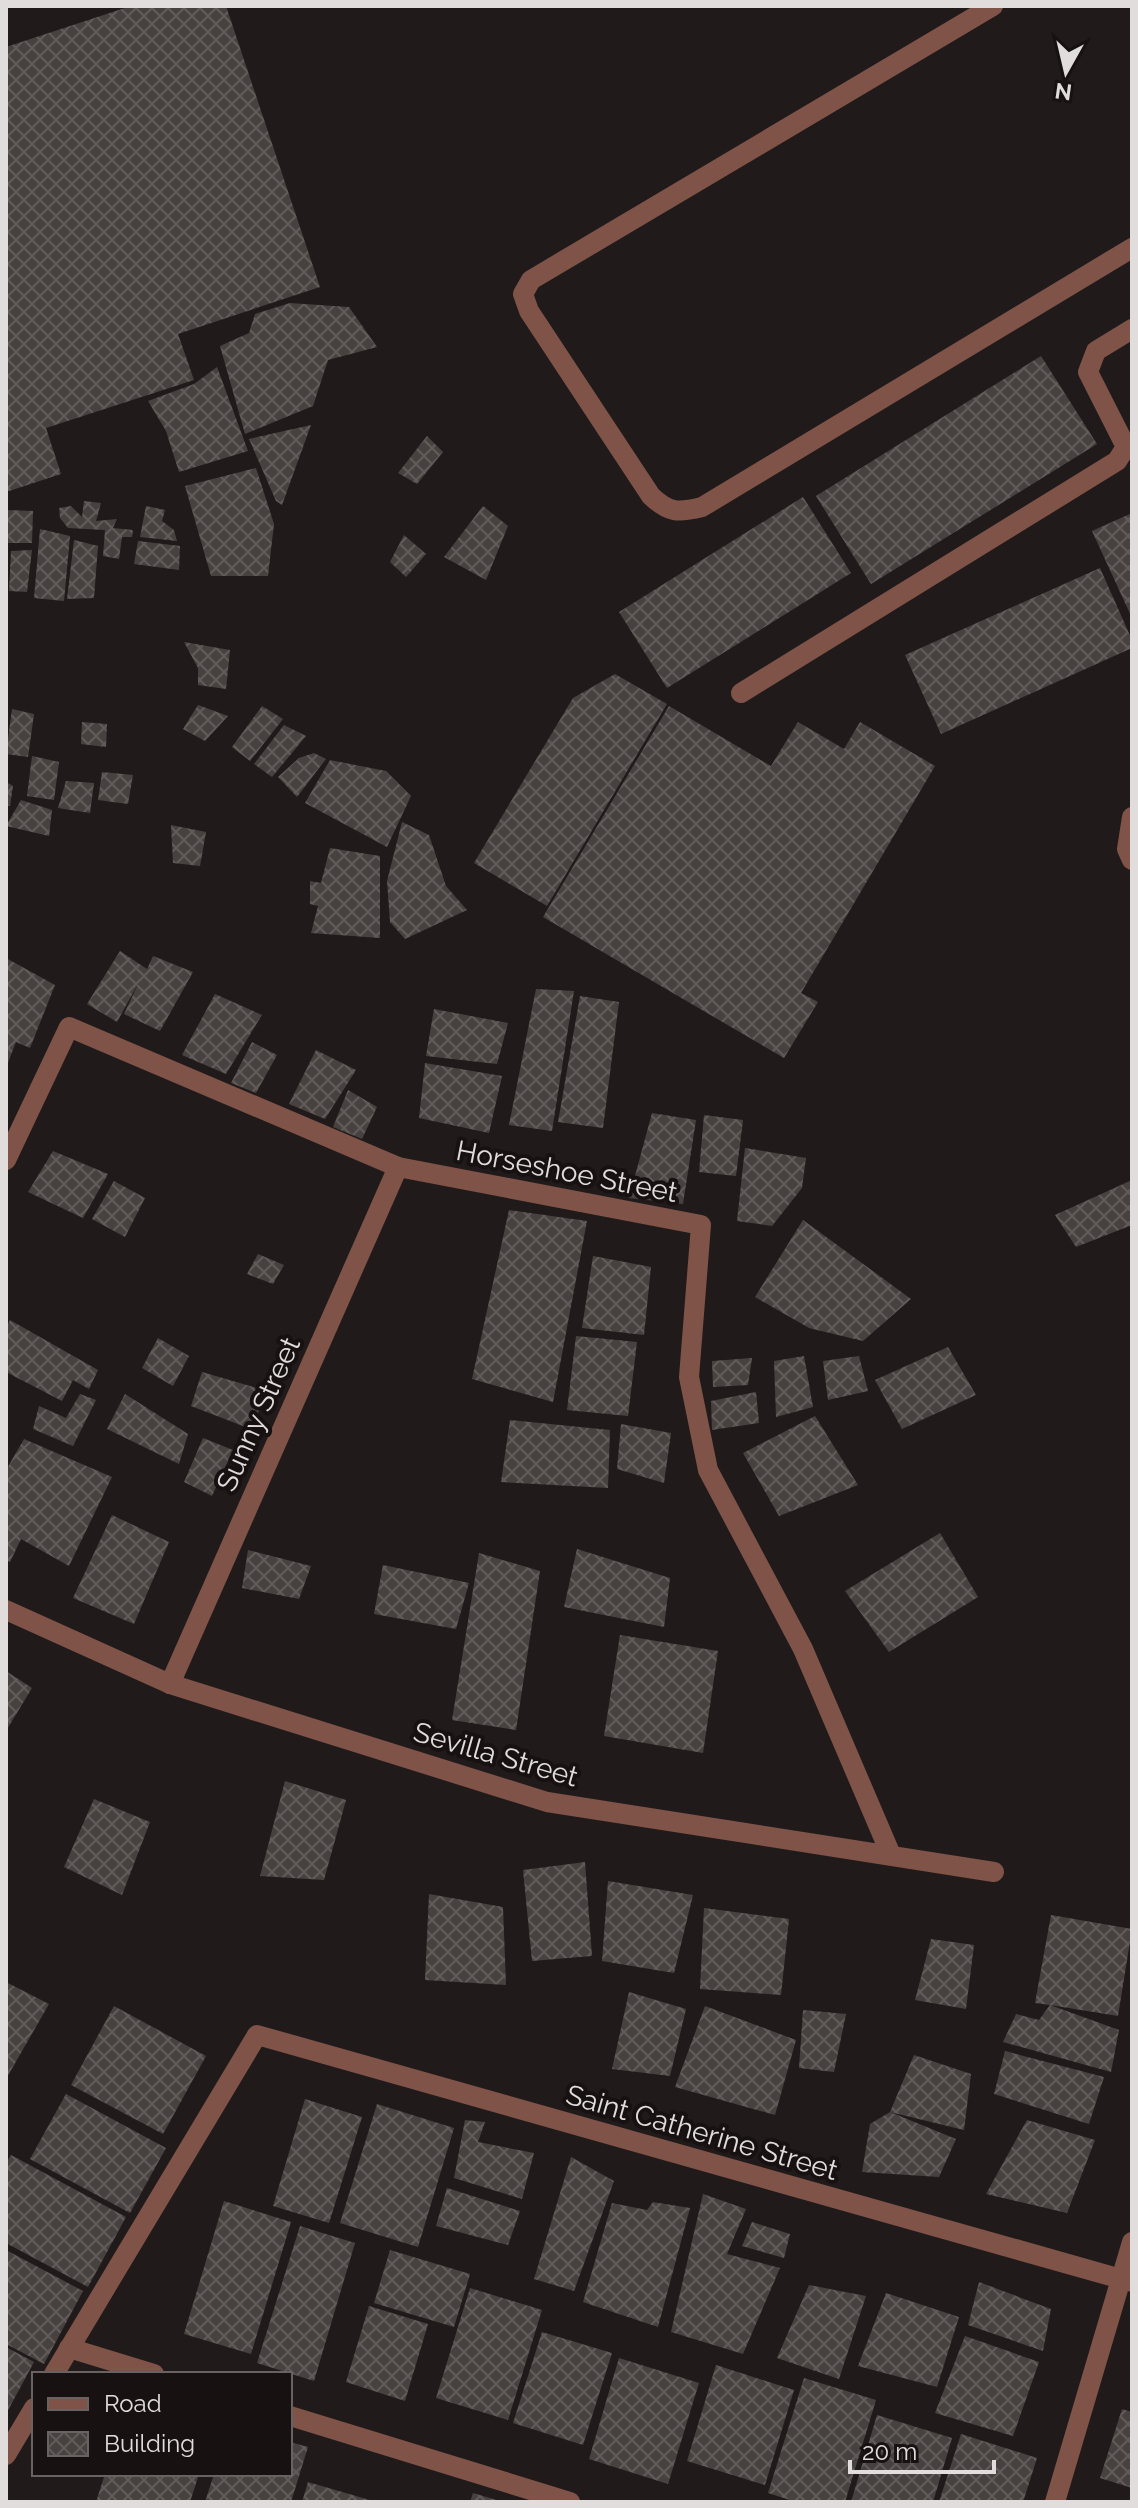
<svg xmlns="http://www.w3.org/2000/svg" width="1138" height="2508" viewBox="0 0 1138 2508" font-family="Raleway,sans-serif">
	<defs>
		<pattern id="building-cross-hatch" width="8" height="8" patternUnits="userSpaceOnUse" patternTransform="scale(2)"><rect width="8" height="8" fill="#47413f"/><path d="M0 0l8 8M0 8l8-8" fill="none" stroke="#615c5a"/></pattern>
	</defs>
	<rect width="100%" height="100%" fill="#201b1a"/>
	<g fill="url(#building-cross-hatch)">
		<polygon points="131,6 226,6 320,287 178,334 194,380 46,428 61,474 6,492 6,47"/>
		<polygon points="290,303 349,307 377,347 328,360 313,406 245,434 220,346 249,333 255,314"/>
		<polygon points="1041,356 1097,444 871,584 816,496"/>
		<polygon points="217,367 248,451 179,472 166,431 148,401 194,384"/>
		<polygon points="311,425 282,505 276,501 249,439"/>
		<polygon points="427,436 443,452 417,484 398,473"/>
		<polygon points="256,468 274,524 268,576 211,576 185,486"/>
		<polygon points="803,497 851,573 667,688 619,612"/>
		<polygon points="84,501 101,503 96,521 117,519 113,528 133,530 132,537 122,537 119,559 103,556 105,530 68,528 60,518 59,508 71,506 82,517"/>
		<polygon points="146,506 165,510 162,521 174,530 177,541 140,537"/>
		<polygon points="483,506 508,526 486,580 444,557"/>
		<polygon points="6,510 33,511 32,543 6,543"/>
		<polygon points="1132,513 1132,618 1092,531"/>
		<polygon points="40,529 70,536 64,601 34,598"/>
		<polygon points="404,535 426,554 406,577 390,562"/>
		<polygon points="74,540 98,546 94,598 67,599"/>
		<polygon points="138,541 180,546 179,570 134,564"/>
		<polygon points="32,550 27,592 9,591 11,551"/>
		<polygon points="1100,568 1132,640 1132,648 941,734 905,655"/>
		<polygon points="184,642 230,650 226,689 198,685 198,668"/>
		<polygon points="615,674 667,704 547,906 474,863 573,698"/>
		<polygon points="198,705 228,716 205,741 183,729"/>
		<polygon points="262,706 283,719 250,761 232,747"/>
		<polygon points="669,706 771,766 798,722 844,749 860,722 935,766 801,993 818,1002 784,1058 543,917"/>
		<polygon points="12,709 34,714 28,757 6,754"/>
		<polygon points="82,722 107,724 106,747 81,744"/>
		<polygon points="284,725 306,736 272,777 254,764"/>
		<polygon points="314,753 326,759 297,797 278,777 299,758"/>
		<polygon points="32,756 59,762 54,800 27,796"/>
		<polygon points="330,760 386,771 411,796 387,847 305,803"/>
		<polygon points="102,772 133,775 128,804 98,800"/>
		<polygon points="66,781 94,783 90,813 58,808"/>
		<polygon points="6,782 13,786 10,806 6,806"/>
		<polygon points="21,800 52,810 49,836 6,826"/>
		<polygon points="402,822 429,835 446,886 467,910 405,939 390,922 387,881"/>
		<polygon points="171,825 206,832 200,866 173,863"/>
		<polygon points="330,848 380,856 380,938 311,933 318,906 310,904 310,881 321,883"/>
		<polygon points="120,951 147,969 153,956 193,972 160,1031 124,1014 139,982 117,1022 87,1004"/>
		<polygon points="6,958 55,985 30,1048 16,1042 6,1068"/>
		<polygon points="536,989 574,991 552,1131 509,1125"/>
		<polygon points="215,994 262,1015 226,1074 182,1055"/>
		<polygon points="580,996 619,1002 603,1128 558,1122"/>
		<polygon points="434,1009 508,1023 497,1064 426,1056"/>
		<polygon points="252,1042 277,1055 256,1093 231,1083"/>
		<polygon points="316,1050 356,1070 325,1119 289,1104"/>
		<polygon points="425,1063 502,1076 489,1133 419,1118"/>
		<polygon points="348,1090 377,1107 362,1139 333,1127"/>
		<polygon points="652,1113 696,1120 683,1204 629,1198"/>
		<polygon points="704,1115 743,1120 736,1176 699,1172"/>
		<polygon points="745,1148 806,1158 802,1188 772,1226 737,1221"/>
		<polygon points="53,1151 108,1174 83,1218 28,1192"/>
		<polygon points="1132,1180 1132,1225 1076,1247 1055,1215"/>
		<polygon points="114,1181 145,1198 125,1237 92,1219"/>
		<polygon points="509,1210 587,1221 553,1402 472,1379"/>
		<polygon points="803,1220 911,1299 863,1341 809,1328 755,1297"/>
		<polygon points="258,1254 284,1265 273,1284 247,1274"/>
		<polygon points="593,1256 651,1267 644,1335 582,1328"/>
		<polygon points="10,1320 98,1370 89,1389 73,1380 62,1401 6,1372 6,1328"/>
		<polygon points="576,1336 637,1342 628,1416 567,1410"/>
		<polygon points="158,1338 189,1356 173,1386 142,1368"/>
		<polygon points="948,1347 976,1395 902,1429 875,1380"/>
		<polygon points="804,1356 813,1407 776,1417 774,1361"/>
		<polygon points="859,1356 868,1391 828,1400 823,1361"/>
		<polygon points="752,1358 748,1385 713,1387 712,1361"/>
		<polygon points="202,1372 271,1392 248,1428 191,1406"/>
		<polygon points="756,1392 759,1423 712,1430 711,1401"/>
		<polygon points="80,1394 96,1400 73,1446 33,1429 39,1406 66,1418"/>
		<polygon points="125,1394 188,1434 179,1464 107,1429"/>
		<polygon points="815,1416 858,1485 779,1516 743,1453"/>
		<polygon points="510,1420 610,1430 608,1488 501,1482"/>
		<polygon points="621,1424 671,1433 664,1483 617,1469"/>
		<polygon points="203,1438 233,1450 212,1496 184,1482"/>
		<polygon points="24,1439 112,1477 69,1566 21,1539 10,1562 6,1560 6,1470"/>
		<polygon points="112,1515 169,1542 134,1624 73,1598"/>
		<polygon points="940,1533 978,1597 889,1652 845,1591"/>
		<polygon points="577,1549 670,1578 664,1627 564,1607"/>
		<polygon points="248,1550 311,1566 299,1599 242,1588"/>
		<polygon points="479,1553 540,1571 516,1730 452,1720"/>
		<polygon points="383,1565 469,1583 456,1629 374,1614"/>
		<polygon points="620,1635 718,1651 703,1753 604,1736"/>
		<polygon points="6,1671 32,1688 6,1731"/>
		<polygon points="285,1781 346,1800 324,1880 260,1876"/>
		<polygon points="94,1799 150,1822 122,1895 64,1867"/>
		<polygon points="585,1862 592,1956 532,1961 523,1870"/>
		<polygon points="608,1881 693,1895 674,1973 602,1961"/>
		<polygon points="429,1894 503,1907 506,1985 425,1980"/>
		<polygon points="704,1908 789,1919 781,1995 700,1989"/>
		<polygon points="1051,1915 1132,1929 1118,2016 1050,2005 1119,2030 1111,2072 1003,2042 1016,2014 1039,2020 1050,2005 1035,2003"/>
		<polygon points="931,1939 974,1945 966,2009 915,2000"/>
		<polygon points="6,1982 49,2004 6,2079"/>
		<polygon points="629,1992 686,2009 670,2076 612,2069"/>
		<polygon points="114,2006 206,2056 163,2134 71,2085"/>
		<polygon points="705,2006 796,2040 775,2115 675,2087"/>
		<polygon points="803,2010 846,2014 834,2072 799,2068"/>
		<polygon points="1005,2051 1104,2077 1089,2124 994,2094"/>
		<polygon points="914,2055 971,2074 964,2130 890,2112 956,2139 939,2177 862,2172 870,2124 890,2112"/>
		<polygon points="66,2094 166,2148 130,2213 30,2159"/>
		<polygon points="305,2099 362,2117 329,2223 273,2206"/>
		<polygon points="377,2104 454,2128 418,2247 340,2223"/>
		<polygon points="465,2120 485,2122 478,2142 534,2153 522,2199 454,2178"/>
		<polygon points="1027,2120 1095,2140 1067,2213 986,2194"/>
		<polygon points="11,2155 126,2217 88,2287 6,2243 6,2163"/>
		<polygon points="571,2157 614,2181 574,2291 534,2279"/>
		<polygon points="447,2188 520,2211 508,2245 436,2226"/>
		<polygon points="703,2194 746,2209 727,2254 780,2268 743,2354 671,2332"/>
		<polygon points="224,2201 291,2222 251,2354 184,2334"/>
		<polygon points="653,2202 690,2208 658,2327 583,2302 612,2203 647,2210"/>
		<polygon points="752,2222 790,2234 784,2258 742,2246"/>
		<polygon points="300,2226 355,2243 314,2381 257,2363"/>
		<polygon points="6,2250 83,2291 44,2364 6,2344"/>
		<polygon points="390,2250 470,2274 454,2327 374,2303"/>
		<polygon points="979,2282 1051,2309 1043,2351 968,2325"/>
		<polygon points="809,2285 866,2296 839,2379 777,2358"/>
		<polygon points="470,2288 542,2310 508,2420 436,2398"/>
		<polygon points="886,2293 959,2317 937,2387 858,2366"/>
		<polygon points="369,2306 428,2324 405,2401 346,2382"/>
		<polygon points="542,2332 612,2353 583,2445 513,2423"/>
		<polygon points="965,2336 1039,2362 1013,2436 935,2413"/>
		<polygon points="6,2347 34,2362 6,2414"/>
		<polygon points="619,2358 699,2383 668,2484 589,2459"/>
		<polygon points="716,2365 794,2390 765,2485 687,2461"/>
		<polygon points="804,2378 876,2400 845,2502 796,2502 768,2493"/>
		<polygon points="1122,2409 1132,2412 1132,2488 1100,2478"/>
		<polygon points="877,2415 952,2438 933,2502 851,2502"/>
		<polygon points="961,2434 1037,2458 1023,2502 939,2502"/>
		<polygon points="290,2442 308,2447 291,2502 205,2502 214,2474 290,2474"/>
		<polygon points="105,2474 199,2474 190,2502 96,2502"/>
		<polygon points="308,2482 373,2501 372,2502 302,2502"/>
		<polygon points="473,2493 500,2501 500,2502 470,2502"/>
	</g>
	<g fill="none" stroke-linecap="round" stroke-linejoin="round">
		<g stroke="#805348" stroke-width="20">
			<path d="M993,6L531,280L523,294L529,311L651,496C669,513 678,513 702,507L1132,248"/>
			<polyline points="741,693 1117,461 1126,447 1088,372 1096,351 1132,329"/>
			<polyline points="1132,817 1127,849 1132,860"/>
			<polyline points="6,1160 69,1027 398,1167 701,1225 689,1377 708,1470 803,1649 891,1855"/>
			<polyline points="6,1610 170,1684 547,1802 994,1872"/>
			<polyline points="170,1684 398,1167"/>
			<polyline points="69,2348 154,2374"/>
			<polyline points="54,2374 257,2035 1132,2282"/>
			<polyline points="290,2416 570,2502"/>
			<polyline points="6,2455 34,2408"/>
			<polyline points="1055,2502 1132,2242"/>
		</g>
	</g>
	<g text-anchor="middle" stroke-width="8" stroke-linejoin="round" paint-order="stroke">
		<g font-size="28" fill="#e1dddc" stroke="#171211">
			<text transform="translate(567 1171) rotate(11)" y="10">Horseshoe Street</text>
			<text transform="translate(258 1414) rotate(-66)" y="10">Sunny Street</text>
			<text transform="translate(496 1754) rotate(16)" y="10">Sevilla Street</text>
			<text transform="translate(702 2132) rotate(16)" y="10">Saint Catherine Street</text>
		</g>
	</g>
	<rect width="1138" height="2508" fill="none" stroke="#e1dddc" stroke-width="16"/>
	<rect x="32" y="2372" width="260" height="104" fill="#171211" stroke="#686362" stroke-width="2"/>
	<rect x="48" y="2398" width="40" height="12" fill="#805348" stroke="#686362" stroke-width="2"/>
	<text x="104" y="2412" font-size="24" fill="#e1dddc">Road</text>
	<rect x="48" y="2432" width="40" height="24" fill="url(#building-cross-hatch)" stroke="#686362" stroke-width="2"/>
	<text x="104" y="2452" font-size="24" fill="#e1dddc">Building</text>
	<g transform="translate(1066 72) rotate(188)" stroke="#171211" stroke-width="6" paint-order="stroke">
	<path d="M0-6L14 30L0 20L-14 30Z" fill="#e1dddc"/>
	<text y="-12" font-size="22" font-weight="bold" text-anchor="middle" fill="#e1dddc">N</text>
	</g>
	<path d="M850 2460v12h144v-12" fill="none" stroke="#e1dddc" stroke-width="4"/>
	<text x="862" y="2460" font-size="24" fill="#e1dddc" stroke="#171211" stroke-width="6" paint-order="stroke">20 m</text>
</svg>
